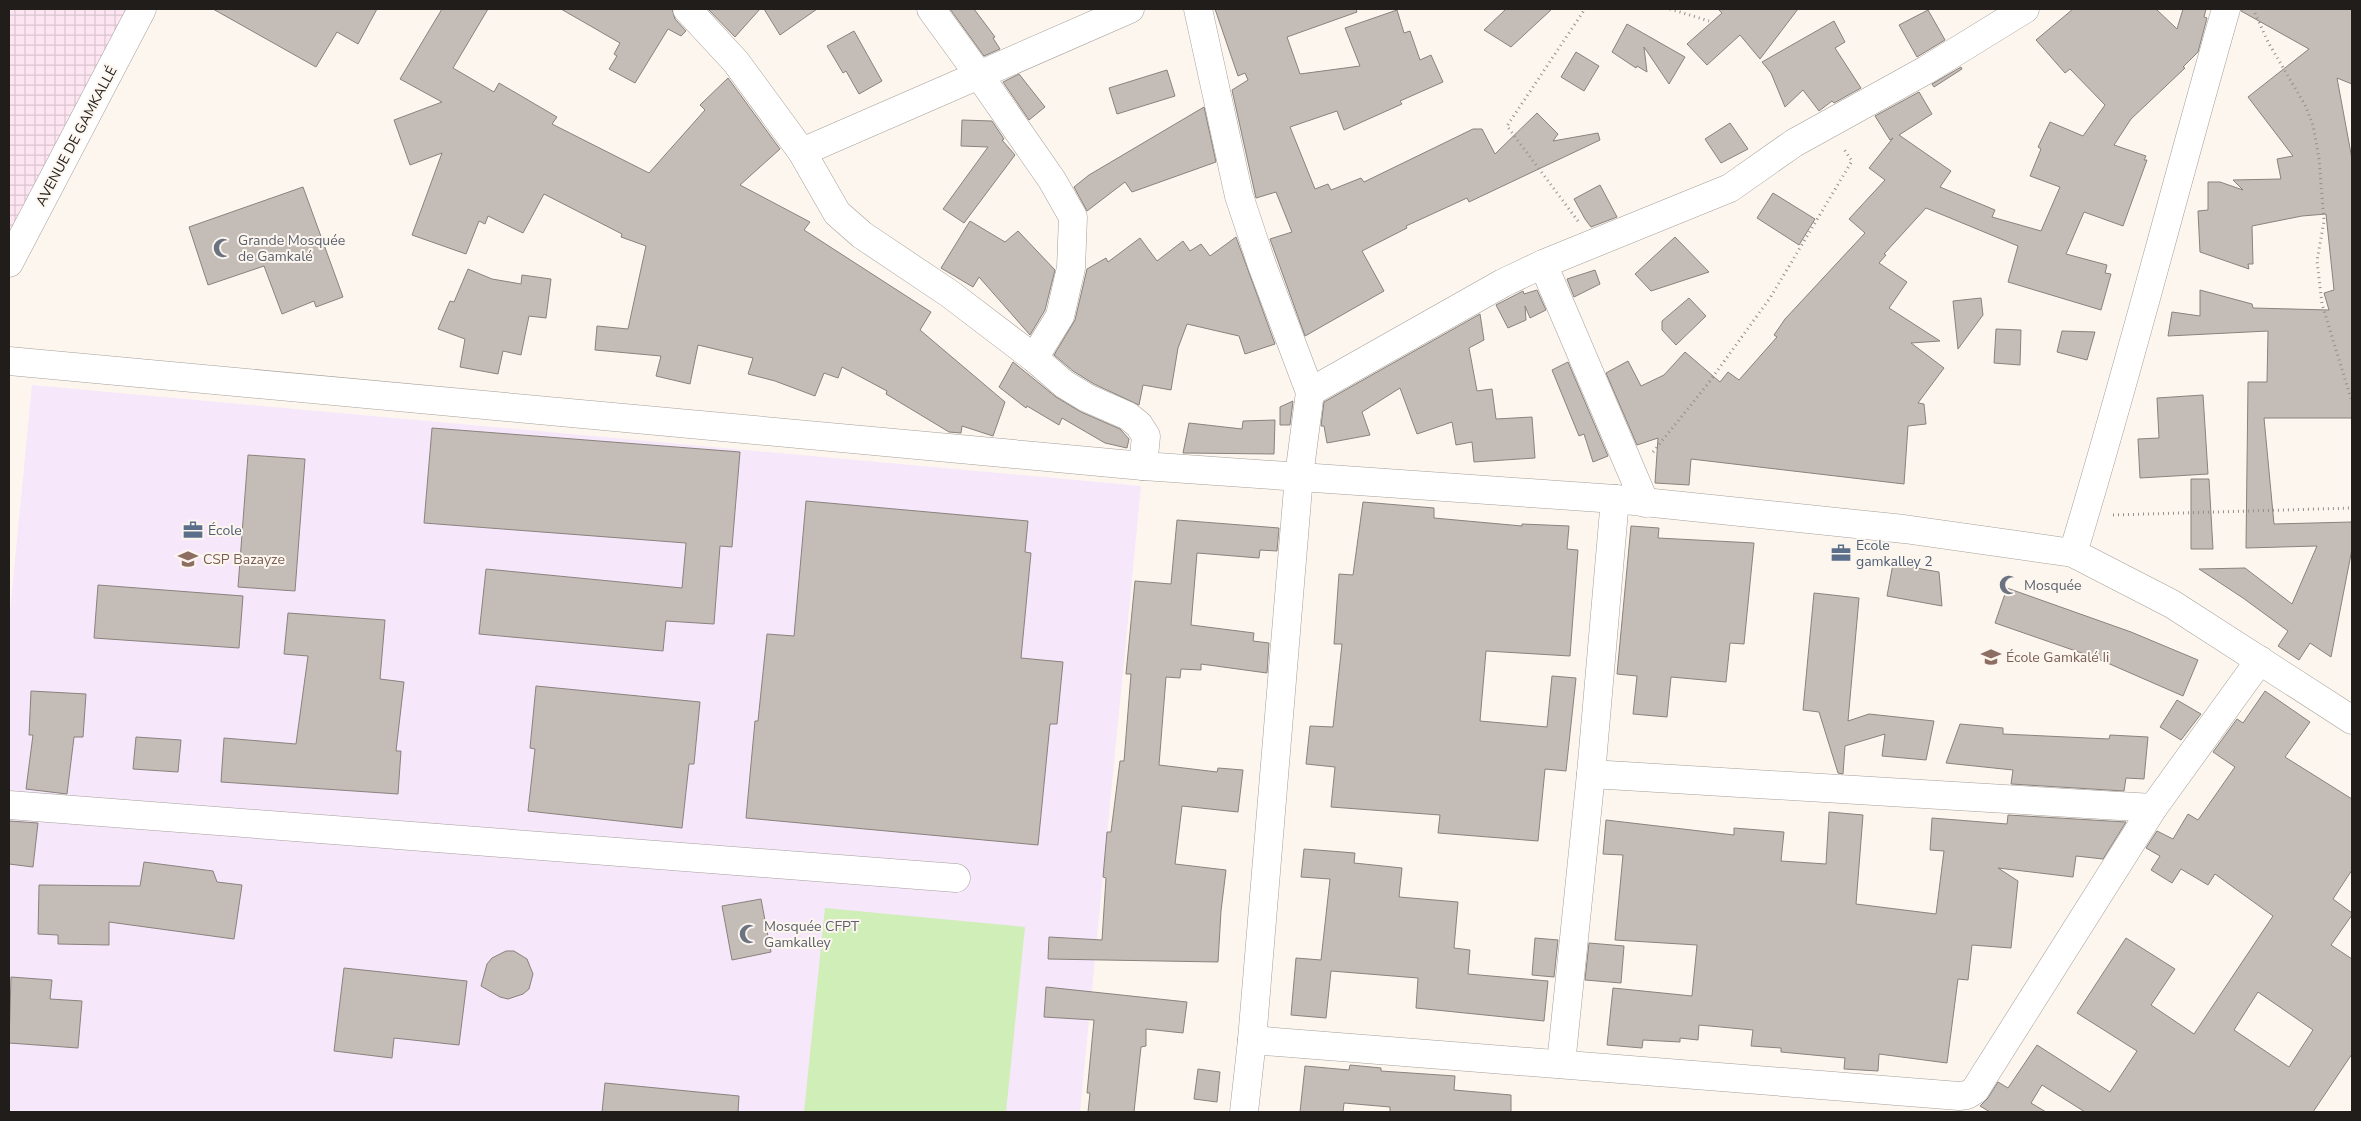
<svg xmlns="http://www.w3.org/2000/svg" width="2361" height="1121" viewBox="0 0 2361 1121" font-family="'Nunito Sans',sans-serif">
	<defs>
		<pattern id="industrial-grid" width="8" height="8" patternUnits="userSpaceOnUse" patternTransform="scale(1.25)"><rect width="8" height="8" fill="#fde6f2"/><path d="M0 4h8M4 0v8" fill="none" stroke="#d9c5cf"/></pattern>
	</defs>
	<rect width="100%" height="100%" fill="#fdf6ef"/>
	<polygon fill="url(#industrial-grid)" points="9,9 130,9 9,234"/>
	<polygon fill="#f6e7fb" points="32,385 1141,486 1080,1112 9,1112 9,622"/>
	<polygon fill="#cfeeb8" points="825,908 1025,927 1006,1112 804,1112"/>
	<g fill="#c4bcb7" stroke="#89827d" fill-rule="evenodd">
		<polygon points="213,9 377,9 358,44 337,32 316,67"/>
		<polygon points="442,9 488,9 453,68 494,92 499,83 557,117 552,124 649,173 705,110 700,105 728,78 780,149 740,185 810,222 804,230 931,312 920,330 1005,402 993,436 962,426 961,433 949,432 886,394 887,391 842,367 838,378 824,373 815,396 775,381 748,374 753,358 698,345 690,384 656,376 661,356 595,350 597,326 628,329 646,246 621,237 622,234 544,194 523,233 488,216 485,224 479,221 466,254 412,235 442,153 410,165 394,120 442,102 400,79"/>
		<polygon points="561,9 672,9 675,19 686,31 681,36 668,29 635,83 609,69 617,56 614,54 620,43"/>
		<polygon points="708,9 760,9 735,37"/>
		<polygon points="764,9 817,9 780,35"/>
		<polygon points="950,9 974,9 995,37 993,38 1000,49 984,56"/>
		<polygon points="1215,9 1356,9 1357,12 1287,37 1300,74 1360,66 1345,28 1397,10 1404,33 1410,31 1420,60 1431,55 1443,82 1400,101 1402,104 1344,130 1337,111 1290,127 1315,189 1328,184 1331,190 1361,178 1364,182 1473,129 1482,129 1495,154 1537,113 1558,134 1553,141 1598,133 1600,140 1469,202 1467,198 1406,226 1407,228 1362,251 1384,291 1305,336 1270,239 1292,232 1276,192 1256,198 1232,90 1248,80 1245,73 1238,76"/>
		<polygon points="1506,9 1552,9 1511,47 1484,30"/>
		<polygon points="1718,9 1798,9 1760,59 1740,35 1707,65 1687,44 1722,13"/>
		<polygon points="2073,9 2156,9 2177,29 2183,9 2206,9 2204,17 2207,18 2198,52 2183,67 2185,68 2131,119 2114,145 2146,156 2144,160 2147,160 2123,226 2084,212 2066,254 2107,265 2105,273 2111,274 2101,310 2008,282 2018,246 1926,208 1884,254 1886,255 1879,263 1907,282 1889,308 1940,341 1911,343 1944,368 1918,403 1924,404 1926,424 1908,426 1904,484 1691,459 1689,485 1655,483 1658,438 1637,445 1606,373 1628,361 1641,386 1664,375 1685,352 1720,382 1728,372 1739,380 1777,337 1774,335 1785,319 1865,233 1849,219 1885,180 1869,168 1893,138 1890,140 1875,116 1919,92 1932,114 1899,135 1951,171 1940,187 1995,210 1992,217 2041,231 2060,187 2030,176 2041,149 2038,147 2050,122 2083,136 2105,105 2070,69 2065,73 2036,40"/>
		<polygon points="2241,9 2352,9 2352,84 2337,78 2352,159 2352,418 2264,418 2274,524 2352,522 2352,549 2331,657 2310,643 2299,660 2278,646 2288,631 2243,598 2199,569 2245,568 2292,604 2317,546 2246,548 2248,382 2267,382 2268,331 2168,336 2172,312 2200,316 2200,290 2252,304 2253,308 2329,310 2324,293 2334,290 2326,214 2302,216 2252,226 2253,264 2248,264 2249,269 2200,252 2198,211 2208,210 2208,182 2220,182 2243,190 2233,180 2281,179 2277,159 2293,156 2248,97 2309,49 2241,11"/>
		<polygon points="1928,10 1945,40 1917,57 1899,25"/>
		<polygon points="1834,21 1845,42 1835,48 1861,88 1834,103 1832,101 1819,111 1803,90 1785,107 1771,73 1762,62"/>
		<polygon points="1627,24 1685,57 1669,84 1644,47 1647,72 1637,66 1636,68 1612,52"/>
		<polygon points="854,31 882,81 859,94 846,71 843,73 827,46"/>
		<polygon points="1576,52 1599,66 1584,91 1561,77"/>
		<polygon points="1961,67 1962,69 1934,87 1932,84"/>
		<polygon points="1167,70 1175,96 1117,114 1109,88"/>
		<polygon points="1019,74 1045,107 1029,120 1003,82"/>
		<polygon points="1204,107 1216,162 1132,192 1125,182 1087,211 1074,187 1089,175"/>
		<polygon points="962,120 992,121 1004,139 1002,140 1015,155 964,223 943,209 988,147 961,146"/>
		<polygon points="1730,123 1748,149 1721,163 1705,139"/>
		<polygon points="1600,185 1617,217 1591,227 1585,219 1574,199"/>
		<polygon points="303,187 343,297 316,307 314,301 282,314 264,266 208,285 189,227"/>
		<polygon points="1773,193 1815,219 1799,245 1757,218"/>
		<polygon points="970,221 1005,242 1018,231 1055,270 1045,310 1030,335 979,277 973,287 941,268"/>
		<polygon points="1236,237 1275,344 1245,354 1239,336 1187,324 1178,348 1171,390 1143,385 1139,405 1094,384 1073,371 1054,355 1075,320 1087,269 1106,258 1108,262 1140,238 1157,261 1183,241 1190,251 1201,244 1210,256"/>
		<polygon points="1675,237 1709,272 1651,291 1635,274"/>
		<polygon points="468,269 492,279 521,284 522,275 551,279 546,318 529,316 521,355 503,351 498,374 460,367 465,339 438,329 450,301 454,302"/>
		<polygon points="1595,270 1600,284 1574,297 1567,279"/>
		<polygon points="1537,290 1546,310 1530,318 1525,306 1526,320 1508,328 1496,305 1523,291 1524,294"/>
		<polygon points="1689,298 1706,316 1676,345 1662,330 1662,321"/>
		<polygon points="1981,298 1983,315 1958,349 1953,301"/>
		<polygon points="1480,314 1484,340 1469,348 1477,391 1492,389 1496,419 1532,417 1535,458 1474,462 1472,442 1456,445 1452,422 1417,434 1400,388 1362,412 1370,435 1327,443 1324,426 1321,426 1324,402"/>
		<polygon points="1996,329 2021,330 2020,365 1994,363"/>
		<polygon points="2062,331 2095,332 2087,360 2057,352"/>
		<polygon points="1013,362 1056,397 1081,412 1120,429 1129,439 1127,448 1105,443 1062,418 1059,425 1027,406 1026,408 999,387"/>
		<polygon points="1568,362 1608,456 1593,462 1584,434 1579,436 1552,370"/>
		<polygon points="2203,395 2208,474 2140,478 2138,439 2159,438 2157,398"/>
		<polygon points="1293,401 1290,425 1280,425 1280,407"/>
		<polygon points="1275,420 1274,454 1183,453 1189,423 1242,429 1243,421"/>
		<polygon points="432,428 740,452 732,547 720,546 714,624 666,621 663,651 479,634 486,569 682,588 686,543 424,523"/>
		<polygon points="248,455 305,459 295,591 238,587"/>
		<polygon points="2191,479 2209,479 2213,549 2191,549"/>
		<polygon points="806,501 1028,521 1025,552 1031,553 1021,658 1063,662 1057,724 1050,724 1038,845 746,818 755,721 758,721 767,634 794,636"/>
		<polygon points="1363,502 1434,508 1434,518 1522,526 1522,524 1569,526 1567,549 1578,550 1570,656 1486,651 1480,721 1547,727 1552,676 1576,678 1566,771 1545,769 1538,841 1438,833 1440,815 1331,807 1335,767 1306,764 1310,726 1333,727 1342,644 1334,644 1339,574 1353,575"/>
		<polygon points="1177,520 1279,528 1277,551 1260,550 1259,558 1197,553 1191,625 1254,633 1253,641 1269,643 1267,673 1201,664 1201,670 1181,669 1180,678 1166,677 1159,765 1217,772 1218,768 1243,770 1238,812 1182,806 1175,864 1226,870 1221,911 1218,962 1048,959 1049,937 1102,940 1106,878 1103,877 1107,832 1111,832 1120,761 1124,761 1131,674 1126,674 1135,581 1171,584"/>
		<polygon points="1631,526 1659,528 1658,538 1754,543 1744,644 1730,643 1726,682 1671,677 1667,717 1633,714 1637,676 1617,674"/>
		<polygon points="1893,564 1939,572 1942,606 1887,596"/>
		<polygon points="98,585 243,596 239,648 94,638"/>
		<polygon points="2007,588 2131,632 2198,660 2183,696 2096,658 1995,623"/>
		<polygon points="1814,593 1859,598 1848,721 1869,714 1934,721 1926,760 1882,756 1885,734 1845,746 1843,774 1838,773 1819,712 1803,710"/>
		<polygon points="288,613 385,620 380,679 404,682 396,751 401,751 398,794 221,782 224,738 296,744 308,656 284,654"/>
		<polygon points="536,686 700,702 694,764 689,764 682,828 528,811 535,749 530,748"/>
		<polygon points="31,691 86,694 83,737 74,737 67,794 26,789 33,735 29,735"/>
		<path d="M2265,691L2310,722L2285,757L2352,799V870L2333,899L2352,913V915L2331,945L2352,959V1054L2313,1112H2085L2042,1085L2031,1103L2046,1112H1990L1980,1106L1988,1098L1998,1082L2008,1088L2037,1045L2110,1092L2137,1051L2077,1013L2126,938L2175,969L2151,1005L2194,1034L2273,916L2215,874L2208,885L2181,869L2172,883L2151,870L2160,856L2146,848L2157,831L2173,839L2188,814L2198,820L2235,767L2213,752L2237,719L2243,723ZM2258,992L2313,1030L2289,1067L2234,1030Z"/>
		<polygon points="2177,700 2201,714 2181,740 2160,727"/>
		<polygon points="1960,724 2003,728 2003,734 2109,739 2110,735 2148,737 2144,779 2126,778 2124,791 2011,784 2013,770 1946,763"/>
		<polygon points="136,737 181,740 178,772 133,769"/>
		<polygon points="1829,812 1863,815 1856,904 1936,914 1944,851 1930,850 1932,818 2007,824 2008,815 2126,822 2103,859 2076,856 2073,877 1998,868 2018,881 2011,948 1972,945 1968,980 1958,979 1947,1063 1879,1054 1878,1071 1844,1069 1845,1058 1781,1052 1781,1048 1751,1046 1753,1030 1699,1025 1698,1040 1680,1038 1680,1042 1643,1040 1642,1048 1607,1045 1613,988 1692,996 1697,945 1615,940 1623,855 1603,854 1606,820 1734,835 1734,828 1784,832 1781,861 1826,864"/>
		<polygon points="9,821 38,823 33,867 9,864"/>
		<polygon points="1304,849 1355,853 1354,863 1402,868 1399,897 1458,902 1454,948 1470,950 1468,974 1548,981 1544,1021 1416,1008 1418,978 1331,971 1326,1018 1291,1015 1296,958 1321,960 1330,879 1301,877"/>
		<polygon points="144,862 213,871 217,882 242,885 234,939 109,922 109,945 58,944 58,935 38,934 39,885 140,886"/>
		<polygon points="761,899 771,952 732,960 722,906"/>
		<polygon points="1535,938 1558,940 1554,977 1532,975"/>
		<polygon points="1589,943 1624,946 1621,983 1585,980"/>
		<polygon points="506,951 514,951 527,959 533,974 529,989 523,994 508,999 500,997 481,986 487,964 492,958"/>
		<polygon points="344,968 467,981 459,1045 394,1038 392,1058 334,1051"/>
		<polygon points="11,977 52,980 50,999 82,1001 78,1048 9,1043"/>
		<polygon points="1046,987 1187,1002 1183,1033 1146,1029 1146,1046 1141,1047 1134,1112 1088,1112 1090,1093 1087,1093 1094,1020 1044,1017"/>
		<polygon points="1350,1065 1381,1068 1381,1071 1455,1076 1454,1090 1511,1095 1511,1112 1390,1112 1390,1107 1344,1103 1343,1112 1300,1112 1305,1066 1349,1070"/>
		<polygon points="1198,1069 1220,1072 1217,1102 1194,1099"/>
		<polygon points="605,1083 739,1096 738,1112 602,1112"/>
	</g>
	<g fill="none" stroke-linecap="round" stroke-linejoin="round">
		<defs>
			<g id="minor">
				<polyline points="687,9 736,62 802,152 837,213 862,235 950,294 1034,358 1064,384 1087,398 1128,416 1139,425 1146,436 1143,466"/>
				<polyline points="931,9 979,75 1130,9"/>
				<polyline points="1198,9 1239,196 1262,265 1310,392 1299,476 1252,1040"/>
				<polyline points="802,152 979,75 1052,180 1073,217 1071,268 1060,316 1034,358"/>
				<polyline points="9,263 142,9"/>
				<polyline points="1543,264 1645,503"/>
				<polyline points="9,361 1143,466 1615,499 1904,529 2073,553 2172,604 2352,720"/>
				<polyline points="1310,392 1503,283 1543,264 1730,188 1794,143 1926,70 2025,9"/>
				<path d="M2073,553C2128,373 2174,190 2226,9"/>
				<polyline points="1591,774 2153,808"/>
				<polyline points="9,805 956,878"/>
				<polyline points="1561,1064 1591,774 1615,499"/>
				<polyline points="1244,1112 1252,1040 1959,1096 1967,1095 1975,1090 2153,808 2260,660"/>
			</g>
		</defs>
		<use href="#minor" stroke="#a59f99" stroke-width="29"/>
		<g stroke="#948f8a" stroke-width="3" stroke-dasharray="1 4" stroke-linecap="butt">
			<polyline points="1670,9 1709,21"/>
			<polyline points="2255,13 2268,42 2305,105 2313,125 2319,159 2324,221 2317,261 2322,304 2352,402"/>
			<polyline points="1578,221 1507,126 1585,9"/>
			<polyline points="1653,452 1707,385 1770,298 1852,161 1843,148"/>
			<polyline points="2113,515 2352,508"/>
		</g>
		<use href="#minor" stroke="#fff" stroke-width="28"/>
	</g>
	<defs>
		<symbol id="mosque-bare" viewBox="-9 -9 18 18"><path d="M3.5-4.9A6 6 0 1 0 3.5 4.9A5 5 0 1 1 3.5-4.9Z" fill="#6b7280" stroke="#fdf6ef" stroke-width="2.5" paint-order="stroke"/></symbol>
		<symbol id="office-bare" viewBox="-9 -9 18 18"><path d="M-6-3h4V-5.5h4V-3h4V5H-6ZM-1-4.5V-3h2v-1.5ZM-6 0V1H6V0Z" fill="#5c6f8a" stroke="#fdf6ef" stroke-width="2.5" paint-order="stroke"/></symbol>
		<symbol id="school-bare" viewBox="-9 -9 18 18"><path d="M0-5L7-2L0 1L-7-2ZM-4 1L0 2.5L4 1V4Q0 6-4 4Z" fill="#8d6e63" stroke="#fdf6ef" stroke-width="2.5" paint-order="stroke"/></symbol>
	</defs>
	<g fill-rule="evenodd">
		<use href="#mosque-bare" x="209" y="234" width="28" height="28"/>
		<use href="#office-bare" x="179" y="516" width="28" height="28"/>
		<use href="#office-bare" x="1827" y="539" width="28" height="28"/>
		<use href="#school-bare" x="174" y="545" width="28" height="28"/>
		<use href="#mosque-bare" x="1995" y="571" width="28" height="28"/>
		<use href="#school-bare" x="1977" y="643" width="28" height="28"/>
		<use href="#mosque-bare" x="735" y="920" width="28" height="28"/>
	</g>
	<g text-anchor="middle" stroke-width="4" stroke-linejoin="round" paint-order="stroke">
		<g font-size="14" fill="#201d1b" stroke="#fdf6ef">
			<text transform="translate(76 136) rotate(-62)" y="5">AVENUE DE GAMKALLÉ</text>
		</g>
		<g font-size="14" fill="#5b616d" stroke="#fdf6ef" text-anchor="start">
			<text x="238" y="245">Grande Mosquée<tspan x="238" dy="16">de Gamkalé</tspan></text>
			<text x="2024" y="590">Mosquée</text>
			<text x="764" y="931">Mosquée CFPT<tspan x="764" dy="16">Gamkalley</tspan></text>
		</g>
		<g font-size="14" fill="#4e5e75" stroke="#fdf6ef" text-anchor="start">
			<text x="208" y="535">École</text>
			<text x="1856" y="550">Ecole<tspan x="1856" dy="16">gamkalley 2</tspan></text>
		</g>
		<g font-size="14" fill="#785e54" stroke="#fdf6ef" text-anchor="start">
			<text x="203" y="564">CSP Bazayze</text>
			<text x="2006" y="662">École Gamkalé Ii</text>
		</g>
	</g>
	<rect width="2361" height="1121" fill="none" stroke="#201d1b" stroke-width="20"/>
</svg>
